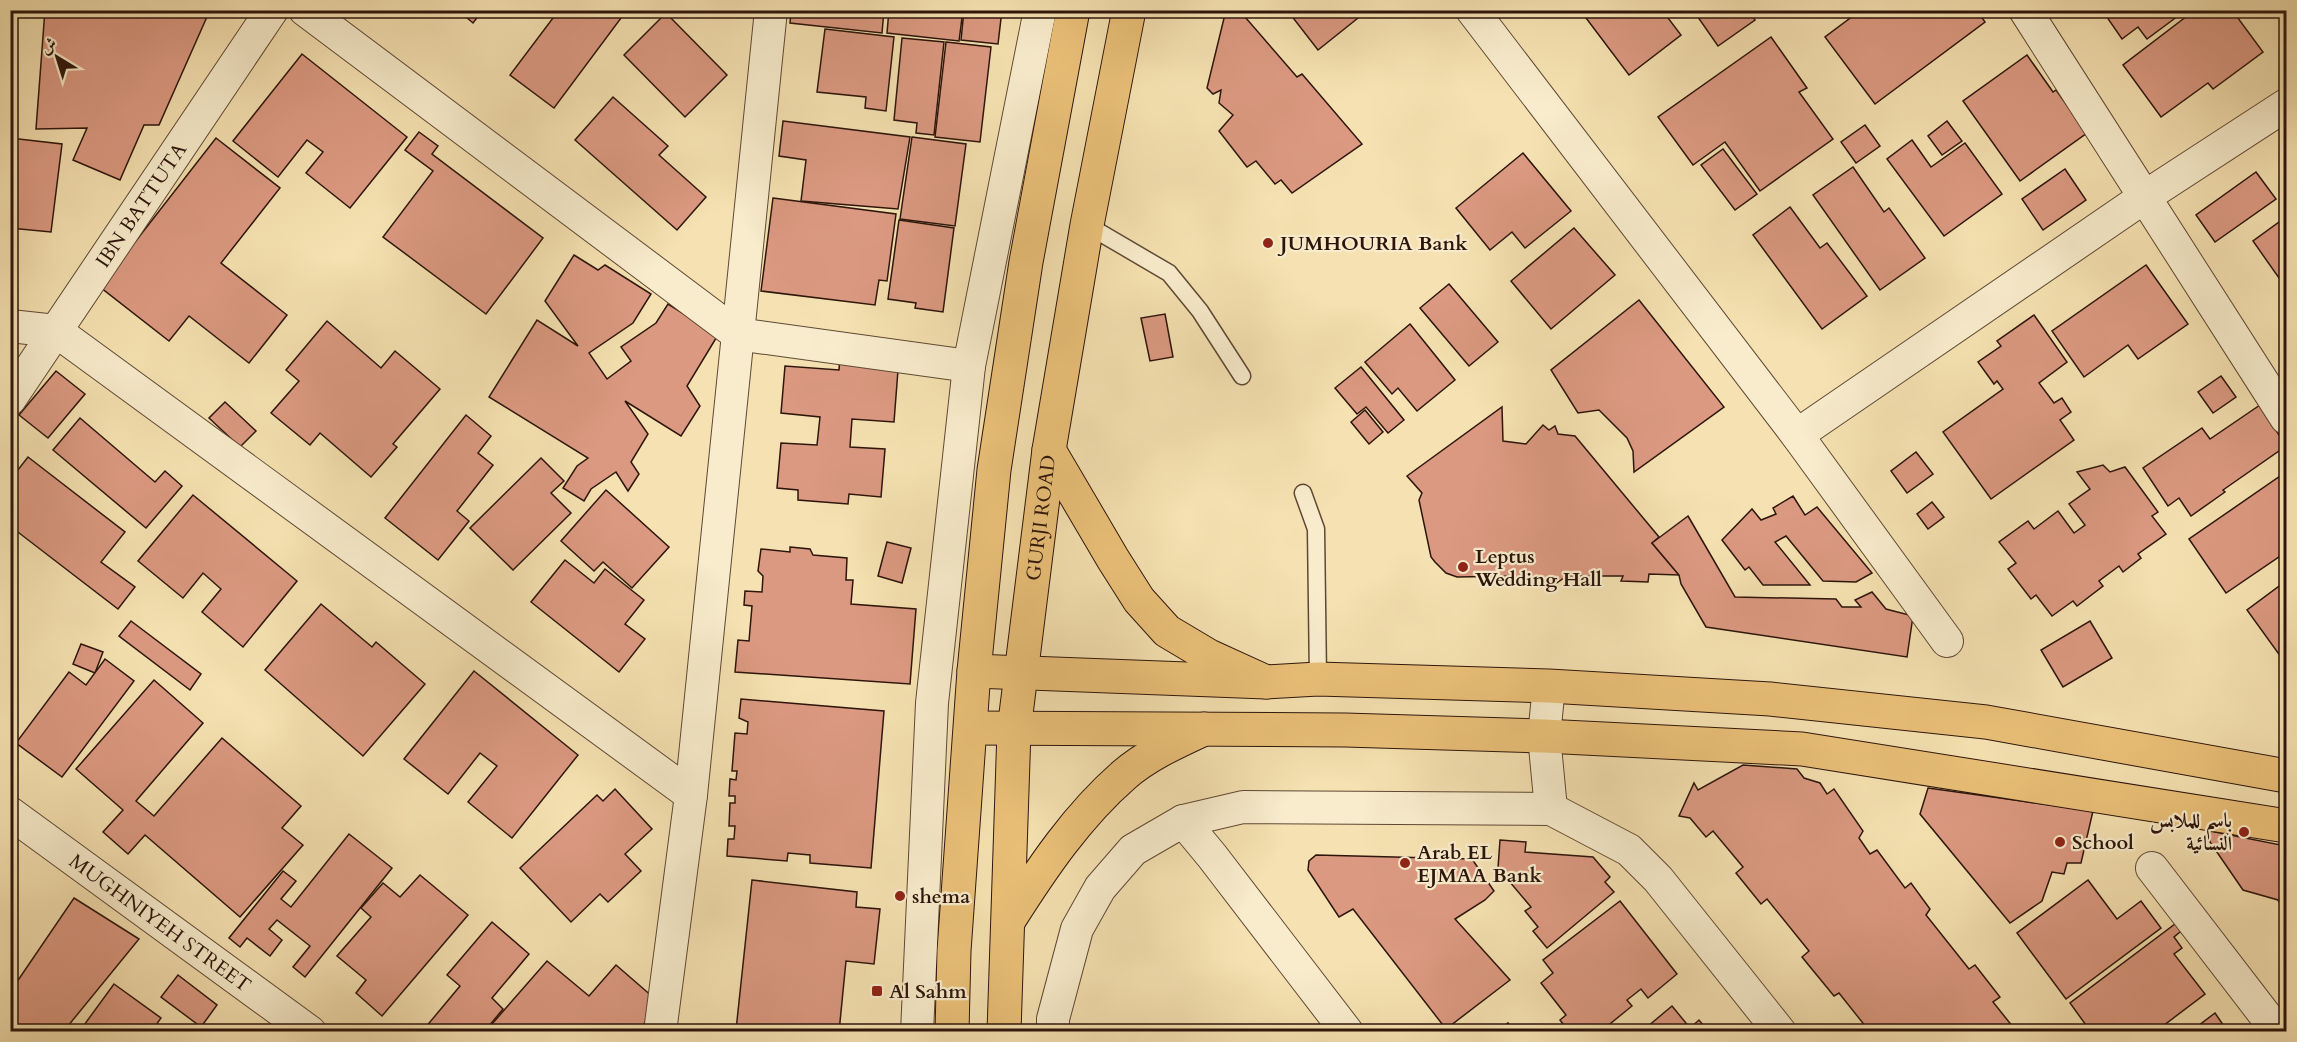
<svg xmlns="http://www.w3.org/2000/svg" width="2297" height="1042" viewBox="0 0 2297 1042" font-family="Cardo,Amiri,serif">
	<rect width="100%" height="100%" fill="#f5e1b1"/>
	<filter id="stains"><feTurbulence type="fractalNoise" baseFrequency=".00333" numOctaves="4"/><feColorMatrix values="0 0 0 0 .2 0 0 0 0 .09 0 0 0 0 .02 0 0 0 .5 -.17"/></filter>
	<radialGradient id="worn" r=".72"><stop offset=".6" stop-color="#630" stop-opacity="0"/><stop offset="1" stop-color="#630" stop-opacity=".3"/></radialGradient>
	<g fill="#db9981" stroke="#2d150b" stroke-width="1.5">
		<polygon points="10,10 17,10 12,59 10,59"/>
		<polygon points="45,10 210,10 159,125 144,125 120,180 73,160 87,128 36,129"/>
		<polygon points="458,10 483,10 473,23"/>
		<polygon points="559,10 627,10 554,108 510,75"/>
		<polygon points="791,10 884,10 882,33 790,23"/>
		<polygon points="889,10 963,10 959,41 887,33"/>
		<polygon points="964,10 1002,10 998,44 961,40"/>
		<polygon points="1226,10 1239,10 1297,77 1302,74 1362,144 1292,193 1281,180 1275,184 1256,161 1247,167 1219,131 1233,115 1219,103 1221,90 1213,94 1207,88"/>
		<polygon points="1287,10 1368,10 1318,50"/>
		<polygon points="1580,10 1662,10 1681,35 1629,75"/>
		<polygon points="1693,10 1749,10 1755,20 1718,46"/>
		<polygon points="1861,10 1977,10 1985,22 1875,104 1825,37"/>
		<polygon points="2102,10 2186,10 2147,39 2138,27 2122,39"/>
		<polygon points="2195,10 2232,10 2263,52 2213,89 2208,83 2161,117 2123,65"/>
		<polygon points="666,13 727,75 685,117 624,55"/>
		<polygon points="825,29 894,37 886,111 865,108 866,97 817,92"/>
		<polygon points="1771,37 1807,88 1799,92 1833,139 1760,191 1725,142 1693,165 1658,117"/>
		<polygon points="902,38 944,42 934,135 916,133 917,123 894,120"/>
		<polygon points="946,42 991,47 980,142 935,137"/>
		<polygon points="302,54 407,137 350,208 306,173 323,152 307,140 278,177 233,141"/>
		<polygon points="2027,55 2053,92 2056,90 2087,133 2020,181 1963,101"/>
		<polygon points="613,97 668,146 659,155 706,197 677,230 575,140"/>
		<polygon points="783,121 910,137 898,209 801,201 806,160 779,156"/>
		<polygon points="1947,121 1962,141 1942,155 1928,136"/>
		<polygon points="1865,125 1880,146 1856,163 1841,142"/>
		<polygon points="419,132 438,146 432,154 543,238 486,314 383,237 433,171 405,150"/>
		<polygon points="912,137 966,144 955,226 900,219"/>
		<polygon points="10,138 62,144 51,232 10,228"/>
		<polygon points="216,138 280,188 221,263 287,315 249,363 189,316 169,341 100,287"/>
		<polygon points="1912,140 1931,167 1965,143 2002,194 1944,236 1887,159"/>
		<polygon points="1723,149 1757,194 1735,210 1701,165"/>
		<polygon points="1523,153 1571,211 1525,248 1512,232 1490,250 1456,208"/>
		<polygon points="1853,167 1884,212 1889,208 1925,258 1880,290 1813,195"/>
		<polygon points="2065,169 2086,200 2043,230 2022,199"/>
		<polygon points="2256,172 2276,199 2215,242 2196,215"/>
		<polygon points="773,198 896,214 887,281 879,280 875,305 761,291"/>
		<polygon points="1790,207 1820,248 1827,243 1867,296 1822,329 1753,235"/>
		<polygon points="2286,217 2286,288 2253,241"/>
		<polygon points="899,220 954,228 943,312 915,308 916,303 888,299"/>
		<polygon points="1574,228 1615,275 1551,329 1511,281"/>
		<polygon points="574,255 598,270 605,265 651,294 633,323 589,353 607,379 631,361 621,347 656,323 668,304 718,335 687,386 700,406 681,436 625,401 648,434 631,462 639,474 628,491 616,472 591,489 584,501 563,488 577,466 588,458 489,397 537,320 578,346 545,301"/>
		<polygon points="2146,265 2188,324 2138,359 2128,345 2084,377 2052,331"/>
		<polygon points="1449,284 1498,342 1469,366 1420,308"/>
		<polygon points="1639,300 1724,407 1634,472 1633,451 1627,438 1599,410 1578,413 1551,370"/>
		<polygon points="1165,314 1173,357 1150,361 1141,318"/>
		<polygon points="2034,315 2067,362 2039,383 2054,403 2062,398 2071,412 2060,420 2074,440 1991,499 1943,432 2003,389 1997,381 1994,384 1978,362 2001,346 1997,341"/>
		<polygon points="327,321 381,368 395,351 440,389 393,444 397,447 371,477 320,433 310,445 271,413 299,381 286,370"/>
		<polygon points="1410,324 1455,380 1417,411 1398,388 1392,394 1365,362"/>
		<polygon points="840,356 898,370 894,422 852,419 850,447 885,449 881,497 849,494 848,504 798,500 798,490 777,488 781,443 817,445 820,417 781,413 785,366 839,370"/>
		<polygon points="1361,367 1404,420 1388,433 1366,407 1357,414 1335,388"/>
		<polygon points="56,371 85,394 48,438 19,415"/>
		<polygon points="2221,376 2236,397 2213,413 2198,392"/>
		<polygon points="225,402 256,431 240,447 209,418"/>
		<polygon points="2260,405 2286,446 2223,490 2225,492 2191,516 2179,498 2168,506 2143,468 2202,428 2210,439"/>
		<polygon points="1502,407 1503,441 1526,444 1543,425 1549,430 1555,426 1558,434 1575,436 1659,537 1652,543 1679,575 1649,574 1648,582 1621,581 1623,576 1567,576 1555,584 1542,584 1524,583 1514,576 1457,577 1446,573 1435,562 1431,557 1419,500 1422,493 1407,476"/>
		<polygon points="1365,410 1383,432 1369,444 1351,422"/>
		<polygon points="466,415 491,436 478,453 493,465 457,511 469,521 438,560 385,518"/>
		<polygon points="80,418 155,482 165,471 182,486 146,528 53,450"/>
		<polygon points="1916,452 1933,474 1907,493 1891,471"/>
		<polygon points="28,457 125,532 101,562 135,587 118,609 10,526 10,480"/>
		<polygon points="541,458 564,481 551,493 571,513 513,570 470,528"/>
		<polygon points="2103,465 2110,472 2125,467 2158,512 2152,516 2166,534 2138,554 2141,558 2123,572 2119,566 2099,581 2103,586 2077,606 2073,601 2052,616 2036,595 2031,599 2008,569 2016,563 1999,542 2028,521 2034,529 2058,511 2074,533 2085,525 2069,504 2090,489 2077,472"/>
		<polygon points="2286,472 2286,552 2226,593 2189,539"/>
		<polygon points="606,490 669,547 632,588 603,562 594,571 561,541"/>
		<polygon points="193,495 297,581 243,647 202,612 221,589 203,573 183,598 138,561"/>
		<polygon points="1793,496 1805,515 1817,507 1872,573 1856,582 1823,581 1786,536 1775,542 1810,585 1763,585 1749,567 1745,570 1722,540 1752,509 1761,520 1776,514 1773,508"/>
		<polygon points="1932,502 1944,517 1928,529 1917,514"/>
		<polygon points="1688,516 1735,597 1836,599 1842,607 1861,607 1855,600 1872,592 1886,609 1913,616 1907,657 1706,627 1681,584 1679,575 1652,543"/>
		<polygon points="887,542 911,548 902,583 878,576"/>
		<polygon points="790,547 810,549 813,555 847,558 846,580 853,580 851,604 916,609 910,684 735,672 738,640 749,641 752,606 744,605 745,591 762,592 763,576 758,571 761,549 790,552"/>
		<polygon points="565,560 594,583 605,569 644,600 625,624 645,639 619,672 531,602"/>
		<polygon points="2286,581 2286,664 2247,610"/>
		<polygon points="321,604 372,647 376,642 425,684 363,756 265,670"/>
		<polygon points="131,621 201,674 190,690 119,636"/>
		<polygon points="2090,621 2112,658 2063,687 2041,650"/>
		<polygon points="81,644 103,652 95,673 73,664"/>
		<polygon points="105,659 134,681 62,777 16,743 69,672 86,685"/>
		<polygon points="474,671 578,755 512,838 468,802 497,766 480,753 448,794 404,759"/>
		<polygon points="154,680 203,723 136,801 154,816 222,738 301,806 282,828 303,845 240,917 145,835 128,854 103,832 123,810 76,769"/>
		<polygon points="741,699 884,711 871,868 810,863 810,855 788,853 787,861 727,856 728,839 734,839 735,826 729,826 730,803 735,803 735,796 729,796 730,779 736,780 737,771 732,771 735,733 747,734 748,722 739,718"/>
		<polygon points="1743,765 1797,769 1804,778 1820,783 1827,794 1834,789 1863,831 1859,838 1870,854 1877,850 1905,888 1911,883 1930,909 1926,915 1969,969 1975,965 2000,997 1993,1002 2017,1032 1870,1032 1839,993 1834,996 1802,957 1809,951 1767,899 1761,904 1736,873 1743,867 1713,831 1706,837 1690,818 1679,816 1694,783 1698,790"/>
		<polygon points="1928,788 2093,811 2081,863 2067,863 2064,874 2052,872 2042,901 2010,923 1920,814"/>
		<polygon points="615,789 652,829 625,854 641,871 608,902 600,894 571,922 520,868 597,795 603,801"/>
		<polygon points="2210,831 2286,846 2286,913 2278,900 2243,890 2210,842"/>
		<polygon points="349,834 392,868 305,977 293,967 310,946 277,920 269,929 282,940 270,956 247,938 240,947 229,938 283,871 296,881 281,899 291,907"/>
		<polygon points="1500,840 1526,842 1525,852 1593,857 1610,877 1605,882 1614,892 1547,948 1533,931 1538,927 1525,911 1531,907 1498,868"/>
		<polygon points="1316,855 1472,859 1494,891 1485,900 1455,919 1510,980 1446,1029 1353,909 1339,917 1308,870 1309,861"/>
		<polygon points="420,875 468,915 382,1016 356,993 366,980 337,956 371,917 361,908 383,883 400,897"/>
		<polygon points="752,880 857,892 856,907 880,909 874,964 846,961 839,1032 736,1030"/>
		<polygon points="2088,880 2117,919 2141,901 2161,928 2066,999 2017,933"/>
		<polygon points="74,898 139,939 63,1032 10,1032 10,992"/>
		<polygon points="1620,901 1677,974 1648,998 1641,989 1627,1000 1632,1006 1600,1032 1569,1032 1560,1020 1566,1015 1541,983 1553,973 1543,960"/>
		<polygon points="2179,921 2185,928 2174,937 2182,948 2174,954 2205,994 2155,1032 2091,1032 2070,1003"/>
		<polygon points="492,922 529,954 492,998 503,1009 484,1032 429,1032 425,1028 460,986 447,975"/>
		<polygon points="547,961 589,996 616,965 661,1004 637,1032 485,1032"/>
		<polygon points="178,975 217,1005 201,1027 161,997"/>
		<polygon points="114,984 161,1018 151,1032 79,1032"/>
		<polygon points="1672,1006 1690,1028 1699,1020 1709,1032 1641,1032"/>
		<polygon points="2215,1013 2228,1032 2190,1032"/>
		<polygon points="1508,1023 1514,1032 1498,1032"/>
	</g>
	<g fill="none" stroke-linecap="round" stroke-linejoin="round">
		<defs>
			<g id="lane">
				<polyline points="1087,225 1169,273 1200,311 1242,376"/>
				<polyline points="1303,493 1316,529 1318,679"/>
			</g>
			<g id="street">
				<polyline points="305,10 737,334 969,366"/>
				<polyline points="1472,10 1797,435 1947,641"/>
				<polyline points="2025,10 2286,418"/>
				<polyline points="10,326 56,331 691,795"/>
				<path id="s1" d="M10,399L272,10"/>
				<polyline points="1797,435 2143,198 2286,105"/>
				<polyline points="1549,686 1544,736 1551,809"/>
				<path id="s2" d="M10,813L310,1032"/>
				<polyline points="1183,821 1212,856 1347,1032"/>
				<polyline points="2152,868 2278,1032"/>
				<polyline points="660,1032 691,795 771,10"/>
				<polyline points="917,1032 932,703 969,366 1040,10"/>
				<polyline points="1053,1032 1053,1019 1077,929 1100,888 1133,850 1183,821 1243,807 1551,809 1629,850 1658,879 1780,1032"/>
			</g>
			<g id="primary">
				<polyline points="974,671 1266,682 1318,679 1549,686 1770,699 1986,722 2286,776"/>
				<polyline points="971,728 1345,730 1544,736 1802,749 2286,826"/>
			</g>
			<g id="highway">
				<polyline points="1049,450 1113,559 1139,600 1167,631 1209,656 1266,682"/>
				<path d="M1009,920C1042,868 1077,816 1124,775C1147,755 1176,742 1204,729"/>
				<polyline points="952,1032 954,951 974,671 994,470 1026,262 1073,10"/>
				<path id="s3" d="M1004,1032L1014,730L1049,450L1087,225L1129,10"/>
			</g>
		</defs>
		<use href="#lane" stroke="#5f4834" stroke-width="19"/>
		<use href="#street" stroke="#5f4834" stroke-width="34"/>
		<use href="#primary" stroke="#2d150b" stroke-width="35"/>
		<use href="#highway" stroke="#2d150b" stroke-width="35"/>
		<use href="#lane" stroke="#f8eccc" stroke-width="16"/>
		<use href="#street" stroke="#f8eccc" stroke-width="32"/>
		<use href="#primary" stroke="#eac078" stroke-width="33"/>
		<use href="#highway" stroke="#eac078" stroke-width="33"/>
	</g>
	<g fill="#8f2418" stroke="#f8eccc" stroke-width="2">
		<circle cx="1268" cy="243" r="6"/>
		<circle cx="1463" cy="567" r="6"/>
		<circle cx="2244" cy="832" r="6"/>
		<circle cx="2060" cy="842" r="6"/>
		<circle cx="1405" cy="863" r="6"/>
		<circle cx="900" cy="896" r="6"/>
		<rect x="871" y="985" width="12" height="12" rx="3"/>
	</g>
	<g text-anchor="middle" stroke-width="4.5" stroke-linejoin="round" paint-order="stroke">
		<g font-size="20" fill="#2d150b" stroke="#f8eccc">
			<text dy="7" stroke="none"><textPath href="#s1" startOffset="234">IBN BATTUTA</textPath></text>
			<text dy="7" stroke="none"><textPath href="#s3" startOffset="516">GURJI ROAD</textPath></text>
			<text dy="7" stroke="none"><textPath href="#s2" startOffset="186">MUGHNIYEH STREET</textPath></text>
		</g>
		<g font-size="20" font-weight="bold" fill="#2d150b" stroke="#f8eccc" text-anchor="start">
			<text x="1280" y="250">JUMHOURIA Bank</text>
			<text x="1475" y="563">Leptus<tspan x="1475" dy="23">Wedding Hall</tspan></text>
			<text x="2232" y="827" text-anchor="end">باسم للملابس<tspan x="2232" dy="23">النسائية</tspan></text>
			<text x="2072" y="849">School</text>
			<text x="1417" y="859">Arab EL<tspan x="1417" dy="23">EJMAA Bank</tspan></text>
			<text x="912" y="903">shema</text>
			<text x="889" y="998">Al Sahm</text>
		</g>
	</g>
	<rect width="2297" height="1042" fill="none" stroke="#f5e1b1" stroke-width="36"/>
	<rect x="12" y="12" width="2273" height="1018" fill="none" stroke="#2d150b" stroke-width="3"/>
	<rect x="18" y="18" width="2261" height="1006" fill="none" stroke="#2d150b" stroke-width="1.5"/>
	<g transform="translate(57 57) rotate(322)" stroke="#f8eccc" stroke-width="4.5" paint-order="stroke">
	<path d="M0-4.5L10 22L0 15L-10 22Z" fill="#2d150b"/>
	<text y="-9" font-size="16" font-weight="bold" text-anchor="middle" fill="#2d150b">ش</text>
	</g>
	<rect width="100%" height="100%" filter="url(#stains)"/>
	<rect width="100%" height="100%" fill="url(#worn)"/>
</svg>
